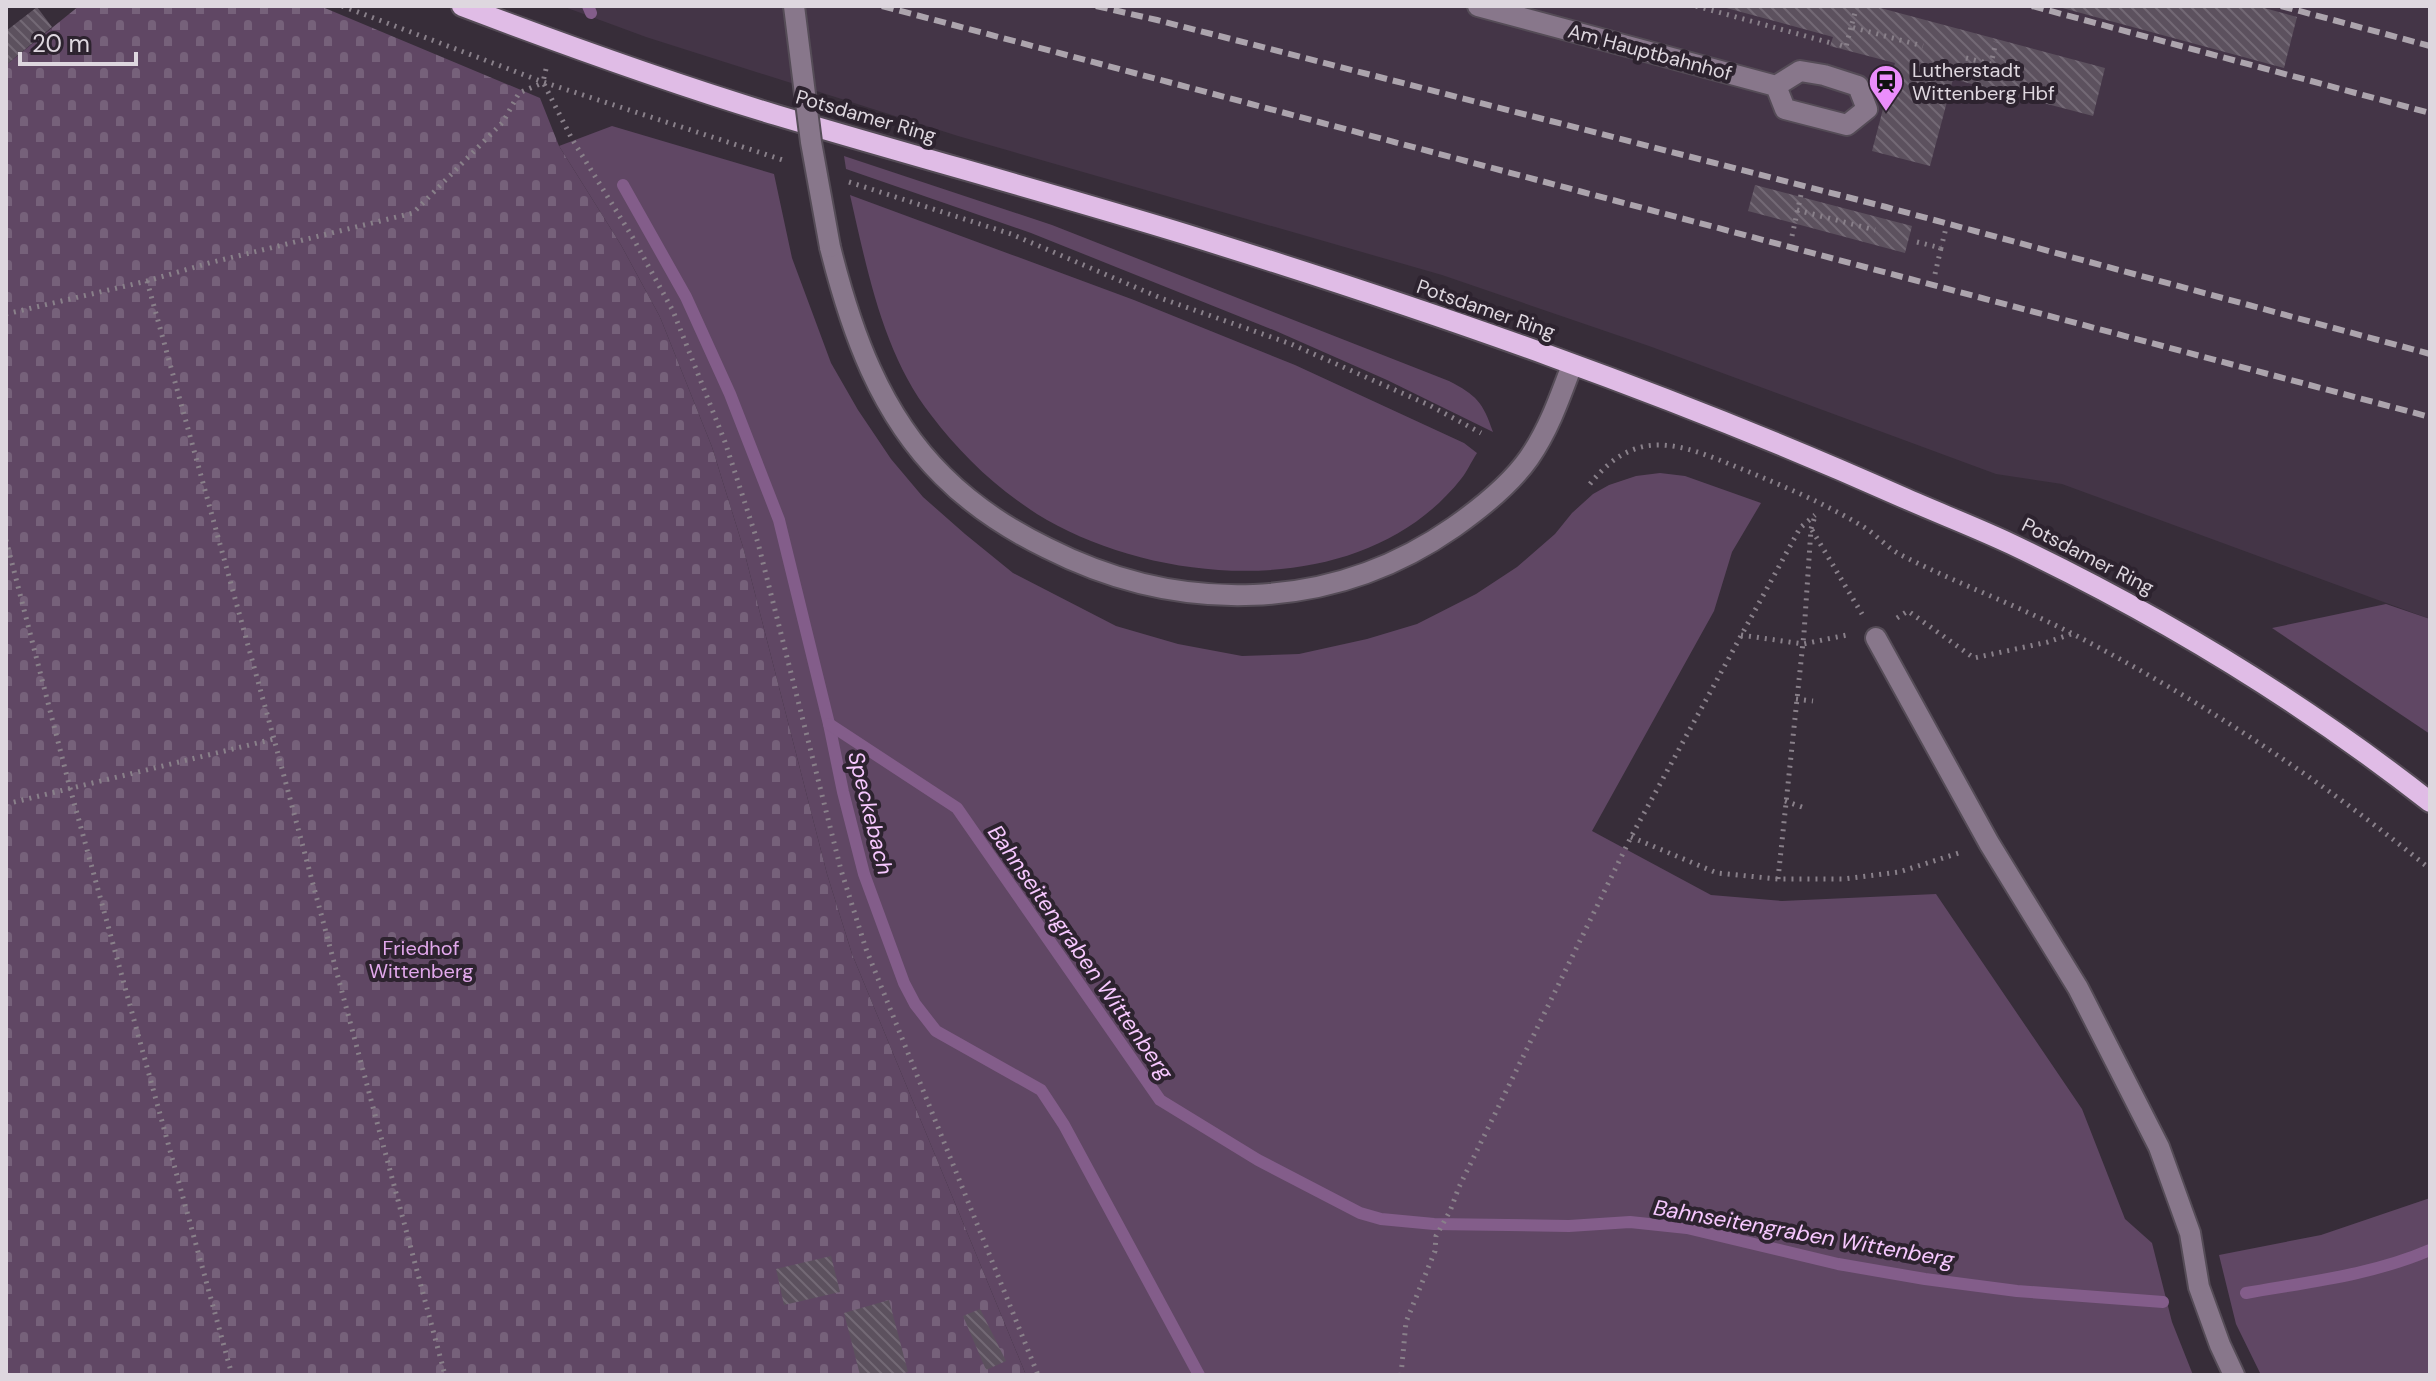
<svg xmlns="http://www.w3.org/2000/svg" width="2436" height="1381" viewBox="0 0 2436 1381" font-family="'DM Sans',sans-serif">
	<defs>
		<pattern id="cemetery-stones" width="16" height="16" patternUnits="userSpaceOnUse" patternTransform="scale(2)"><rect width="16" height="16" fill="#604764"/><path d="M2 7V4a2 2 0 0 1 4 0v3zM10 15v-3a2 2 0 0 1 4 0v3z" fill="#76617a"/></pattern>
		<pattern id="building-back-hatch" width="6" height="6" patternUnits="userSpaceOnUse" patternTransform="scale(2)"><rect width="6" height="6" fill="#5c515e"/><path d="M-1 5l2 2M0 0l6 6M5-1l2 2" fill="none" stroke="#736975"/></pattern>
	</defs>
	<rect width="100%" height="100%" fill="#372d39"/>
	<polygon fill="#443547" points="562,6 2430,6 2430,619 2062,484 1996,474 1649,346 1442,275 958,136 646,37"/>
	<g fill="#604764">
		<polygon points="612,126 774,174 792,258 831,363 858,410 891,459 923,497 965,534 1013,573 1116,626 1178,644 1242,656 1299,654 1367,639 1417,624 1476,594 1517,567 1555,534 1572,513 1593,494 1609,485 1636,476 1660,473 1685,476 1761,503 1732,552 1714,611 1592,831 1711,895 1782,901 1936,894 2082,1109 2125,1219 2152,1243 2172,1322 2193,1375 1026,1375 852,954 827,874 743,547 712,447 660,317 621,245 559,146"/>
		<path d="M844,156L1052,225L1449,381C1476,395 1483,402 1493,432L1387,380L1276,331L1031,233L846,169Z"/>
		<path d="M850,195L1134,300L1295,365L1464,443L1477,453C1471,462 1467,472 1461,479C1366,599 1169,589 1047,520C1001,493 963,457 931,415C883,354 867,269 850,195Z"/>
		<polygon points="2386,604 2430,619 2430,734 2272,628"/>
		<polygon points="2430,1198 2430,1375 2261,1375 2236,1324 2219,1255 2321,1235"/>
	</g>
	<polygon fill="url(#cemetery-stones)" points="79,6 320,6 540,98 559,146 621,245 660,317 712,447 743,547 827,874 852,954 1026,1375 6,1375 6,65"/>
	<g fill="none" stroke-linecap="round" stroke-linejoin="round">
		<g stroke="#835d8a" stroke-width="12">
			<polyline points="588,6 591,13"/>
			<polyline points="623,185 686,297 730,394 779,520 829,724 843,792 864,874 904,983 915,1004 936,1031 1041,1090 1064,1125 1199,1375"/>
			<polyline points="829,724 957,808 1160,1100 1258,1160 1360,1213 1381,1219 1434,1224 1569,1226 1630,1222 1687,1228 1838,1264 1925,1279 2017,1291 2163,1302"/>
			<path d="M2246,1293C2308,1282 2372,1275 2430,1250"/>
		</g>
	</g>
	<g fill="url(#building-back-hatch)">
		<polygon points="1719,6 1873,6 2105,68 2093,116 1953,79 1930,166 1872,151 1895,63 1830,46 1833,37"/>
		<polygon points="2055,6 2257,6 2297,17 2284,68"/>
		<polygon points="37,7 52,27 6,65 6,31"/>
		<polygon points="1755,185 1912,226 1905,253 1748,211"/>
		<polygon points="831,1256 840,1292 784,1305 776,1269"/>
		<polygon points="889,1300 908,1372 896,1375 860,1375 844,1313"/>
		<polygon points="980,1309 1006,1361 986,1370 963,1316"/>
	</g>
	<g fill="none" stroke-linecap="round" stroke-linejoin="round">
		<defs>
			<g id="minor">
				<polyline points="1478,6 1776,86 1800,71 1824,75 1858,86 1867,109 1847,125 1785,109 1776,86"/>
				<path d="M830,247C851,331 880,414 943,476C974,507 1008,529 1047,548C1179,615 1331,613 1454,527C1481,508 1510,485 1529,458C1549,429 1560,397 1572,365"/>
				<polyline points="1876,638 1989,843 2078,988 2159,1147 2190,1233 2199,1287 2220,1345 2234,1375"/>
			</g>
			<path id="major" d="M462,6C565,45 670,83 776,115C913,156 1051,193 1188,235C1430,310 1671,394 1902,497C1938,513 1975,527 2011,544C2160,615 2300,700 2430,802"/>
		</defs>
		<use href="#minor" stroke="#554c57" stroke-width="24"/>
		<use href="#major" stroke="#554c57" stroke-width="24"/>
		<g stroke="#89808a" stroke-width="5" stroke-dasharray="2 6" stroke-linecap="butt">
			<polyline points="342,6 543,82 786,161"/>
			<polyline points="1696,6 1831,43"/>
			<polyline points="1857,6 1851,27 1923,46"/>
			<polyline points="1840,45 1846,47 1851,27"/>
			<polyline points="1966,58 1991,64 1996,42"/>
			<polyline points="546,69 543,82 572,139 633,238 673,311 725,442 758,543 841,870 866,949 1038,1375"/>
			<polyline points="1988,72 1991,64"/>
			<polyline points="849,182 1011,234 1163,299 1291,344 1429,405 1481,433"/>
			<polyline points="1797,210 1875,230"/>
			<polyline points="1792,236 1802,190"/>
			<polyline points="1917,242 1941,248 1946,228"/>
			<polyline points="1935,274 1941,248"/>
			<polyline points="147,281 274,739 445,1375"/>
			<polyline points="6,314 147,281 209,263 413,213 503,122 519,93 542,83"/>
			<path d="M1590,484C1608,461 1631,444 1661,445C1689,446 1716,459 1742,469C1783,486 1824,503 1862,526C1876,534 1887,548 1901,555C1956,583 2016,605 2071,633C2199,699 2319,778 2430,869"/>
			<polyline points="1812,530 1862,614"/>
			<polyline points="6,540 70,788 232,1375"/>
			<polyline points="1897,618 1908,611 1974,658 2048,642 2071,634"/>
			<polyline points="1741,635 1803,644 1847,635"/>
			<polyline points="1796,699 1813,701"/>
			<polyline points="1785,801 1802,807"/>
			<polyline points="6,804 274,739"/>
			<polyline points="1631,837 1717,873 1778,879 1844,879 1899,872 1962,852"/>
			<polyline points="1778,879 1804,633 1811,529 1815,516"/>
			<polyline points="1401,1375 1406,1322 1435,1251 1436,1236 1450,1211 1459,1187 1631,837 1800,528 1815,515"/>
		</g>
		<use href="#minor" stroke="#88778b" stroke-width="20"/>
		<use href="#major" stroke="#e0bce6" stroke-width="20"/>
		<g stroke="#aca4ad" stroke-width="6" stroke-dasharray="12 6" stroke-linecap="butt">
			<polyline points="882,6 2430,417"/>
			<polyline points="1096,6 1157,20 1886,207 2430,354"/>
			<polyline points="2032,6 2430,113"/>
			<polyline points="2281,6 2430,46"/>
		</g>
		<defs>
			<polyline id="minor-bridge" points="794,6 811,142 830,247"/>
		</defs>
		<use href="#minor-bridge" stroke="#554c57" stroke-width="24" stroke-linecap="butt"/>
		<use href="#minor-bridge" stroke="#88778b" stroke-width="20"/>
	</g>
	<defs>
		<symbol id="station-pin" viewBox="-11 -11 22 30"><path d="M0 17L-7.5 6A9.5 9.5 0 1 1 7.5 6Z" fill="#eb8dfc" stroke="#2d232f"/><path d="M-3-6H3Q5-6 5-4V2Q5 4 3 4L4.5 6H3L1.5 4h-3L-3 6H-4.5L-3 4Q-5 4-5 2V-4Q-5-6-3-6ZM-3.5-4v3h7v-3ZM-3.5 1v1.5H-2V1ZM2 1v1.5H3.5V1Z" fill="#111"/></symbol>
	</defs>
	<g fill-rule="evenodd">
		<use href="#station-pin" x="1866" y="62" width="40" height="54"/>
	</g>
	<g text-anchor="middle" stroke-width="8" stroke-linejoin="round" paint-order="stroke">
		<g font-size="20" fill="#ded7df" stroke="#2d232f">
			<text transform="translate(1650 52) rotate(15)" y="7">Am Hauptbahnhof</text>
			<text transform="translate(866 116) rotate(16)" y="7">Potsdamer Ring</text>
			<text transform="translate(1486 309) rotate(19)" y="7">Potsdamer Ring</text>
			<text transform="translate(2088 556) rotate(27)" y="7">Potsdamer Ring</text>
		</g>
		<g font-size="20" fill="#ded7df" stroke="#2d232f" text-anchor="start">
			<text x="1912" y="77">Lutherstadt<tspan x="1912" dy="23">Wittenberg Hbf</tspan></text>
		</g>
		<g font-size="20" fill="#e2a8ec" stroke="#2d232f">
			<text x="421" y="955">Friedhof<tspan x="421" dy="23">Wittenberg</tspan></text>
		</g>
		<g font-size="22" font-style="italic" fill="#f7c8ff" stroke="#2d232f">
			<text transform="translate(871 813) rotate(76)" y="8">Speckebach</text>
			<text transform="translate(1081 952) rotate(55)" y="8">Bahnseitengraben Wittenberg</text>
			<text transform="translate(1804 1233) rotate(10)" y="8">Bahnseitengraben Wittenberg</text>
		</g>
	</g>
	<rect width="2436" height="1381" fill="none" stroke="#ded7df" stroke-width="16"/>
	<path d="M20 52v12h116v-12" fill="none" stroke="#ded7df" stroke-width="4"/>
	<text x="32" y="52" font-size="24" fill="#ded7df" stroke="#2d232f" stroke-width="6" paint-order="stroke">20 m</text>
</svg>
